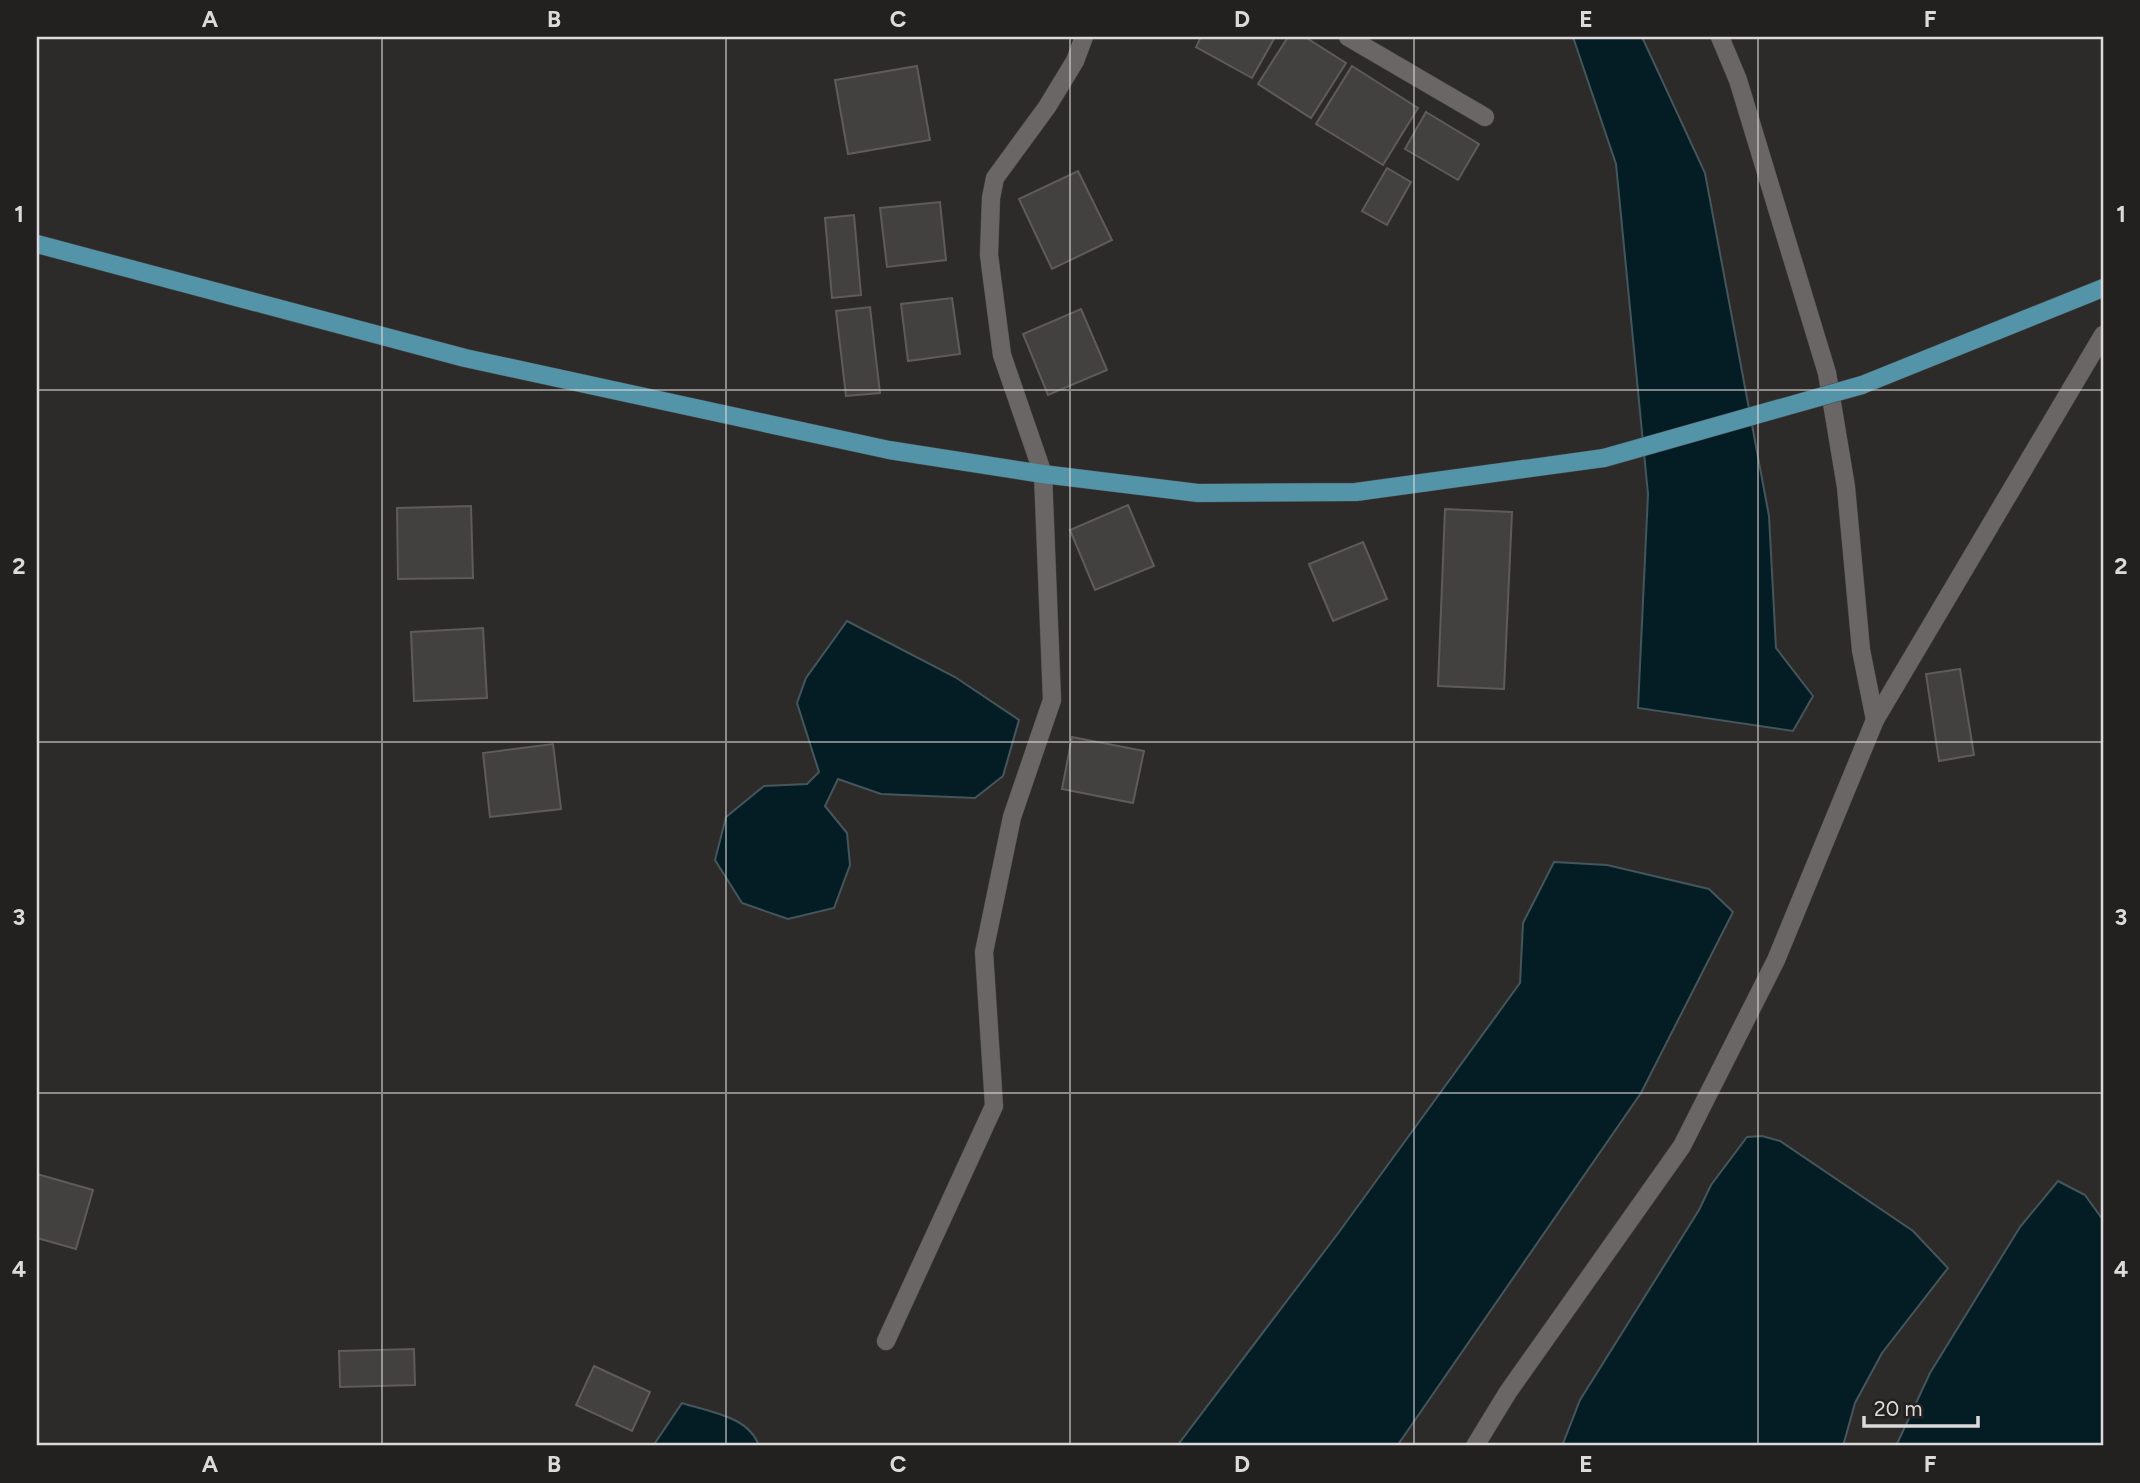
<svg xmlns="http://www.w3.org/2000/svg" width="2140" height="1483" viewBox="0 0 2140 1483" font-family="Figtree,sans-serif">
	<rect width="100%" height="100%" fill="#2d2a2a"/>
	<g fill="#041d25" stroke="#45565b" stroke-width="2">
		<polygon points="1573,37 1642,37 1705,173 1769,516 1776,648 1813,696 1793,731 1638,708 1648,494 1616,164"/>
		<polygon points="847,621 955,677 1019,720 1003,776 975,798 881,794 838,779 825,806 847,833 850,865 834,908 788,919 742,903 715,860 726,817 764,786 807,784 819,772 797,703 806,678"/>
		<polygon points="1554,862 1607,865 1709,889 1733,912 1641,1093 1397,1446 1177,1446 1339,1232 1520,983 1523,923"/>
		<polygon points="1762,1136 1780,1141 1913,1231 1948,1268 1882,1353 1855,1403 1843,1446 1562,1446 1580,1400 1699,1210 1711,1185 1747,1137"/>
		<polygon points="2058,1181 2085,1195 2103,1220 2103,1446 1896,1446 1930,1373 2020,1227"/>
		<path d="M682,1403C709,1412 749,1416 759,1446H653Z"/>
	</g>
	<g fill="#434040" stroke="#5f5b5b" stroke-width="2">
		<polygon points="1201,37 1275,37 1252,78 1196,47"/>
		<polygon points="1288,37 1305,37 1346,63 1311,118 1258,84"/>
		<polygon points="917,66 930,140 848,154 835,80"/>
		<polygon points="1352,66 1418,108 1383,165 1316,124"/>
		<polygon points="1426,112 1479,144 1458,180 1405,149"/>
		<polygon points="1387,168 1411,182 1387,225 1362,211"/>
		<polygon points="1078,171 1112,240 1052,269 1019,199"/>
		<polygon points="940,202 946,260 887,267 880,208"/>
		<polygon points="854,215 861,295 832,298 825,218"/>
		<polygon points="952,298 960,354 908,361 901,304"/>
		<polygon points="870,307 880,393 846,396 836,311"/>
		<polygon points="1081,309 1107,370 1048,395 1023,334"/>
		<polygon points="1128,505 1154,566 1095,590 1070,530"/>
		<polygon points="471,506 473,578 398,579 397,508"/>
		<polygon points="1445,509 1512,512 1504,689 1438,686"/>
		<polygon points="1363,542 1387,599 1333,621 1309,564"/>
		<polygon points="483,628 487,698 414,701 411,632"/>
		<polygon points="1960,669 1974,755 1939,761 1926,674"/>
		<polygon points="1072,737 1144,751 1133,803 1062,789"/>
		<polygon points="553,744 561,809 490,817 483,753"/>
		<polygon points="37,1174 93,1190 76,1249 37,1238"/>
		<polygon points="414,1349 415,1385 340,1387 339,1351"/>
		<polygon points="594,1366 650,1392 632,1431 576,1405"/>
	</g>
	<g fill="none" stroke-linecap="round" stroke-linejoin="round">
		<defs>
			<g id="minor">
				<polyline points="1348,37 1485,117"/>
				<polyline points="1720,37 1738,80 1827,373 1846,487 1861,650 1875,720"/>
				<polyline points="886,1341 994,1106 984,952 1012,817 1052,700 1043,474 1002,355 989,255 991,198 995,178 1047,107 1075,61 1084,37"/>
				<polyline points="1475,1446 1508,1392 1682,1146 1776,960 1875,720 2103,335"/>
			</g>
			<g id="major">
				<polyline points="37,244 465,358 889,450 1043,474 1198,493 1356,492 1604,458"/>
				<polyline points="1862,385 2103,288"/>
			</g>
		</defs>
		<use href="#minor" stroke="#494747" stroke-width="19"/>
		<use href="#major" stroke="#494747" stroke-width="19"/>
		<use href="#minor" stroke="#6a6666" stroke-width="18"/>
		<use href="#major" stroke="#5494a9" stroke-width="18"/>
		<defs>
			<polyline id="major-bridge" points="1604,458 1862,385"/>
		</defs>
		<use href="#major-bridge" stroke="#494747" stroke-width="19" stroke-linecap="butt"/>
		<use href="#major-bridge" stroke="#5494a9" stroke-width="18"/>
	</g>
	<path fill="none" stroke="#dcdada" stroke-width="2" stroke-opacity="0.55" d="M382,37V1446M726,37V1446M1070,37V1446M1414,37V1446M1758,37V1446M37,390H2103M37,742H2103M37,1093H2103"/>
	<rect width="2140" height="1483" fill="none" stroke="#232020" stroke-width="77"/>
	<path d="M1864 1416v10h114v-10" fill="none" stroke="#dcdada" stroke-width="3.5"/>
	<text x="1874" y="1416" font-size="21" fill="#dcdada" stroke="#232020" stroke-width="5" paint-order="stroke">20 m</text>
	<rect x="38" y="38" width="2064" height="1406" fill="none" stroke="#dcdada" stroke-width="2.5"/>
	<g font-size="23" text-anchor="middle" font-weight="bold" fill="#dcdada">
		<text x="210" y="27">A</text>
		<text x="554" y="27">B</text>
		<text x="898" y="27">C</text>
		<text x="1242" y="27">D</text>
		<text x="1586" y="27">E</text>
		<text x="1930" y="27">F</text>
		<text x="19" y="222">1</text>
		<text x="2121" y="222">1</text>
		<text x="19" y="574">2</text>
		<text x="2121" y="574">2</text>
		<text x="19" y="925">3</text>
		<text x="2121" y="925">3</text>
		<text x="19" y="1277">4</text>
		<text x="2121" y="1277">4</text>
		<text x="210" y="1472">A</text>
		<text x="554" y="1472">B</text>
		<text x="898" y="1472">C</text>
		<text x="1242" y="1472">D</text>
		<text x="1586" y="1472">E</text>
		<text x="1930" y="1472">F</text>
	</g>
</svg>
